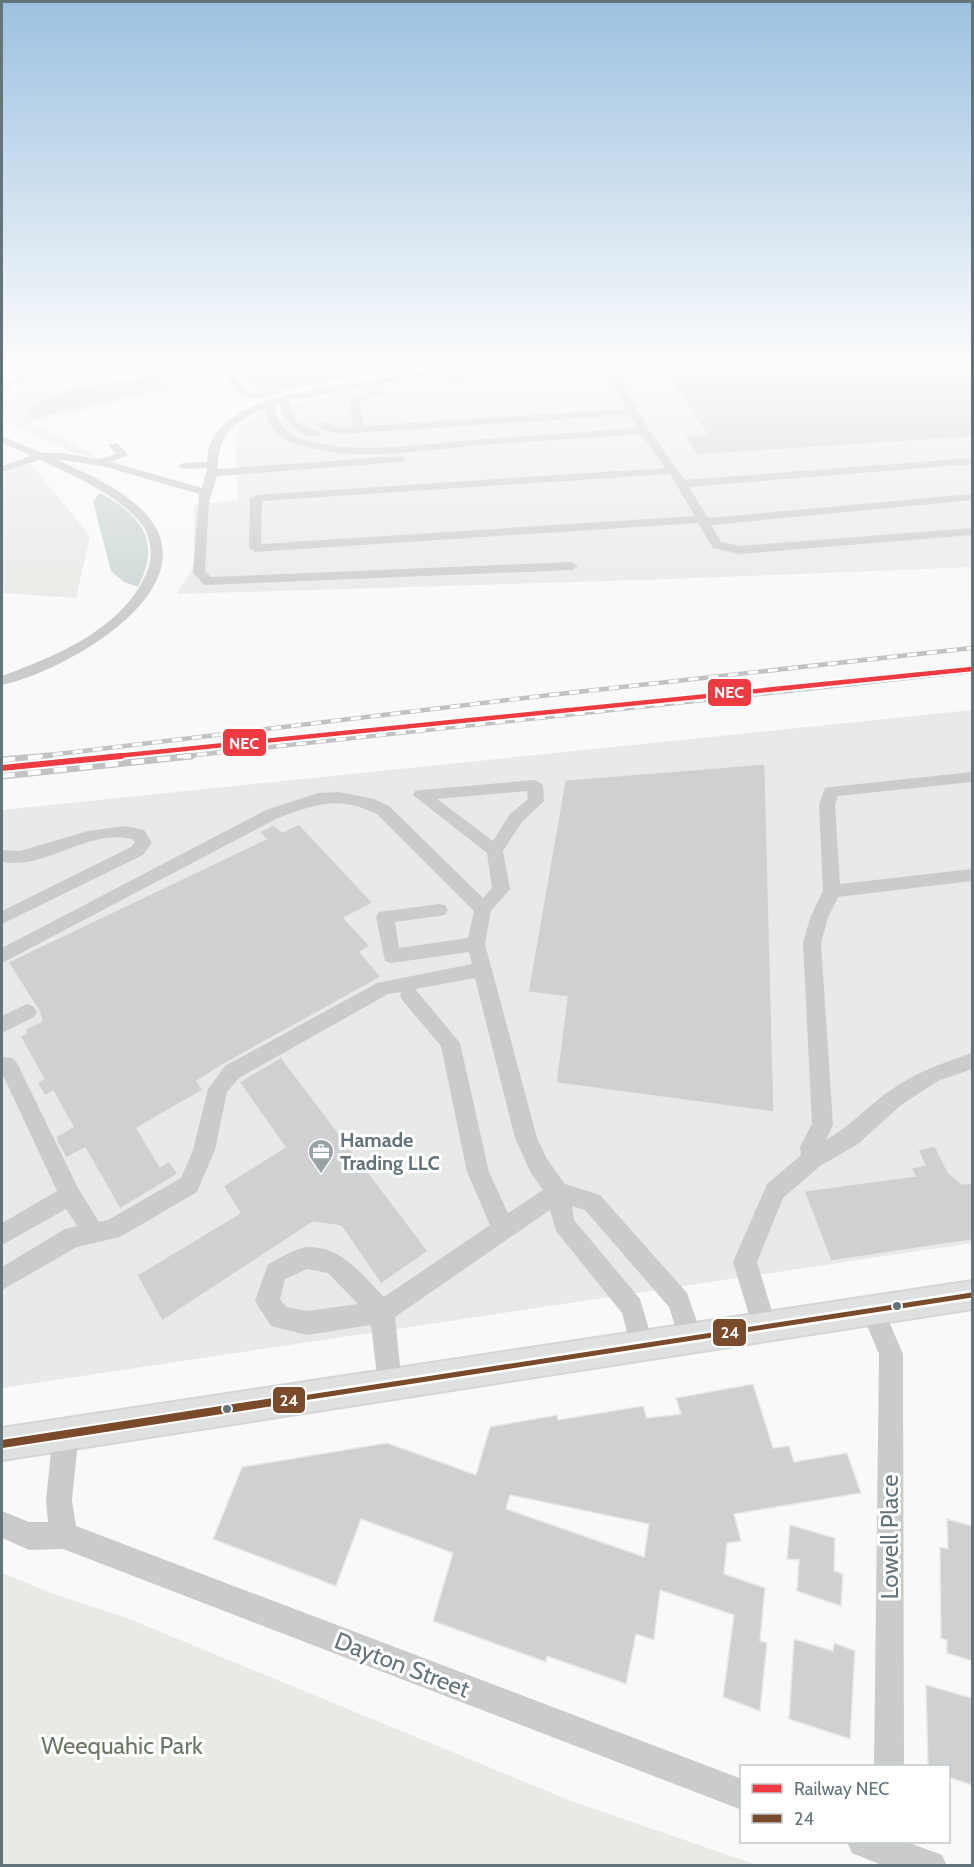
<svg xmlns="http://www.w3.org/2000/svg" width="974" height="1867" viewBox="0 0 974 1867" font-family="Cabin,sans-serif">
	<rect width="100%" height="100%" fill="#f9f9f9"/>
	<g fill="#e8e9e9">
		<polygon points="489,366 972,366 972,567 673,579 177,594 194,565 194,505 238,500 235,442 242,425 260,413 339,393"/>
		<polygon points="972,710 972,1243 2,1388 2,810"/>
	</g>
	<g fill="#e8eae6">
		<polygon points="167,372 182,373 198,379 196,384 184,389 30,422 99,458 75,454 2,418 2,398 32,387 47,394 88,382"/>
		<polygon points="30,463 90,536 76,598 2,593 2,472"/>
		<polygon points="2,1573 51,1593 127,1618 571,1801 757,1865 2,1865"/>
	</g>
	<g fill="#cbd5d5">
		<path d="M157,378L168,383L154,390L35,418L29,417L28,413C38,390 133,379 157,378Z"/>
		<path d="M100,493C142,516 162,541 138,587L124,582L111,571L93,501Z"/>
	</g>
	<g fill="#ced0d1" stroke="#e8e8e8" stroke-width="1.5" fill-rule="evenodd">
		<polygon points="236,366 371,366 372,373 283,390 256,389"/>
		<polygon points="661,366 972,366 972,437 697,455 684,436 707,434"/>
		<polygon points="765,764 774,1112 556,1083 567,997 528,992 565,780"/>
		<polygon points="299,824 373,903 344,918 370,946 360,952 381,977 224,1064 197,1081 203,1090 137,1128 160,1167 169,1161 178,1174 120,1209 85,1148 66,1158 55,1137 73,1127 53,1091 45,1096 37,1083 44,1079 20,1036 27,1033 25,1029 42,1021 39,1011 8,962 266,839 259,832 274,825 282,832"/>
		<polygon points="281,1057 428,1251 381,1284 341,1226 313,1222 162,1321 137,1275 240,1213 223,1186 285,1147 239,1082"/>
		<polygon points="935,1146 948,1172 962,1184 972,1183 972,1240 831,1261 804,1191 915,1176 911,1168 925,1165 918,1150"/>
		<path d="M753,1384L773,1448L789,1446L794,1462L847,1453L861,1493L734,1514L741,1541L727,1543L724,1574L765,1588L760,1641L767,1643L760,1711L723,1697L734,1615L660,1590L654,1640L636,1634L626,1684L547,1656L546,1662L433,1621L453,1553L361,1519L336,1586L213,1539L242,1467L387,1443L476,1475L490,1427L557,1415L558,1420L643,1406L647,1418L681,1414L676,1398ZM510,1495L649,1524L644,1557L506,1509Z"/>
		<polygon points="947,1519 972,1526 972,1661 947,1653 947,1640 941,1638 940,1547 948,1549"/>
		<polygon points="790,1525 835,1538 834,1571 843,1574 841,1606 797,1591 799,1560 787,1559"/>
		<polygon points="794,1639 833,1651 834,1643 855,1651 850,1739 789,1719"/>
		<polygon points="926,1685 972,1698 972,1785 948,1777 948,1767 928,1767"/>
	</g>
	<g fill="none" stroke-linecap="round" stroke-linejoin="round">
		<g stroke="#d4d8d9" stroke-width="10" stroke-dasharray="10 5" stroke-linecap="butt">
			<polyline points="6,366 10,370"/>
			<polyline points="2,387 15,383"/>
		</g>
		<defs>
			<polygon id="major" points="972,1281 972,1309 2,1460 2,1428"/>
		</defs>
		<use href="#major" stroke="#d4d5d6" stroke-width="4"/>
		<g fill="#cacccc" fill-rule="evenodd">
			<polygon points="215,366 225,366 248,392 279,390 284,393 261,399 242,397"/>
			<path d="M451,366H470L452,371L289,401L296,422L320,432V436C298,439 285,423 280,404L275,405C275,420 283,431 297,437C348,457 420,444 474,440C528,436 583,432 637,428L630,415L341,434L323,430L318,424L323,421L341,428L354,427L349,401L359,394L378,390L383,393L381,395L359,402L364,426L627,409L602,366H612L649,430L685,480L972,458V464L689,487L708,518L972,494V500L711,525L721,542L740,546L972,528V535L740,554L713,548L698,523L255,552L249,548L250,498L256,495L665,468L641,434C588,438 535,441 482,445C423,450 344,465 288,441C275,435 267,422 265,409C233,423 218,432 218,469L401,456L406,459L401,462L217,476L209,502L205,571L211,577L572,562L578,566L572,570L207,585L203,584L193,572L199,494L103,466L56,459C89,475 137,494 156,528C195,600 57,674 2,685V676C56,656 126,628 148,569C153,554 151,535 140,522C115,493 74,476 40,460L2,472V466L31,456L2,443V436L42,453H63L98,459L116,454L108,445L117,443L128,455L111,462L202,488L207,468L183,469L178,466L183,463L207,462C208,398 314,390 361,382C391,377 421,372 451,366ZM670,474L695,516L261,544L262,501Z"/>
			<polygon points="506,366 526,366 450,382 445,379"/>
			<polygon points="19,377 27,379 18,385 12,385 12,381"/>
			<path d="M972,772V782L838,796L835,805L840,884L972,869V881L838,897L828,918L821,943L833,1125L826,1140C849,1127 866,1108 888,1092C916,1072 940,1064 972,1053V1069L938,1081L901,1105L858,1144L820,1166L783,1198L757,1262L777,1328L774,1336L765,1340L756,1336L753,1328L733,1262L767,1184L801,1155L800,1147L812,1124L803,943L810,918L823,891L819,805L825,788L831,787Z"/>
			<path d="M535,780L543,785L544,801L522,822L503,851L510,889L491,911L485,944L537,1138L547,1159L565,1184L600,1195L687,1293L703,1339L700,1348L691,1351L682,1348L669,1307L585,1210L572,1206L574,1220L640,1299L654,1346L651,1355L642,1358L633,1355L622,1313L556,1231L550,1210L395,1317L402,1385L399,1394L390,1397L381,1394L378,1385L371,1325L307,1335L271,1326L255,1301L268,1264C279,1259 295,1248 307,1247C342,1246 362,1275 384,1297L490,1225L467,1172L441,1046L402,1000L400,995L401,992L388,994L239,1078L227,1092L215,1150L197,1192L120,1237L77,1247L2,1290V1267L65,1229L77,1226L66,1209L2,1245V1223L57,1191L2,1073V1057L12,1058L17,1063L78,1188L99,1222L108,1220L181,1178L193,1150L208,1089L225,1066L377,983L472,964L469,952L391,963L385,961L376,917L379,912L439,904L445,905L448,910L445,915L439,916L395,922L399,948L468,938L474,911L377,814C338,795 316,804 278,818L2,963V948L266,810L318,793L339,792L374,799L389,806L483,898L492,888L487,853L413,795L415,791L421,790ZM527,791L528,799L510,814L493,841L437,799ZM475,978L515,1138L531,1173L543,1190L508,1213L489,1172L460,1043L415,989ZM307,1269L328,1273L358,1304L307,1311L286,1307L280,1299L285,1279Z"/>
			<path d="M125,826L144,830L152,843L143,855L2,924V911L131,847L135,842L132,839C88,828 46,870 2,862V850L20,851L88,831Z"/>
			<polygon points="27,1004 34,1007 37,1012 34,1017 2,1033 2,1016"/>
			<polygon points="873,1299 881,1303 903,1354 904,1766 874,1766 879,1354 861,1311 865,1303"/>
			<polygon points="66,1420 75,1424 79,1433 72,1500 76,1526 742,1779 742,1810 63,1549 29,1550 2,1538 2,1511 29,1522 48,1522 46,1500 53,1433 57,1424"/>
			<polygon points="847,1842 907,1842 942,1855 947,1866 884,1866 852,1853"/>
		</g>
		<use href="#major" fill="#dfe0e0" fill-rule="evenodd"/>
		<defs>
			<g id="rail-far1">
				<polyline points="33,757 550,695 972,648"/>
				<polyline points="177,757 972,671"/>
			</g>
			<g id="rail">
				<polyline points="2,760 49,756"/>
				<polyline points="2,776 191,756"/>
			</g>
		</defs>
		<use href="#rail-far1" stroke="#c0c2c3" stroke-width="4.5"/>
		<use href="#rail" stroke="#c0c2c3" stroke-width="7"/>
		<use href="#rail-far1" stroke="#fff" stroke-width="3" stroke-dasharray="10" stroke-linecap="butt"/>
		<use href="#rail" stroke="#fff" stroke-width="4.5" stroke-dasharray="13" stroke-linecap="butt"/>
		<defs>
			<polyline id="bus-1-far1" points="277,1402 972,1295"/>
			<polyline id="bus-1" points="2,1444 286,1400"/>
		</defs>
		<use href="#bus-1-far1" stroke="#fff" stroke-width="10"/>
		<use href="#bus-1" stroke="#fff" stroke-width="12"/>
		<use href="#bus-1-far1" stroke="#7a4b2a" stroke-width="5"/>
		<use href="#bus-1" stroke="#7a4b2a" stroke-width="8"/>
		<defs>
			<polyline id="rail-1-far1" points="107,757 972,669"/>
			<polyline id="rail-1" points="2,768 121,756"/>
		</defs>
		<use href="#rail-1-far1" stroke="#fff" stroke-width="8"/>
		<use href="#rail-1" stroke="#fff" stroke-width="10"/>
		<use href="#rail-1-far1" stroke="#ee3a41" stroke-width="4.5"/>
		<use href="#rail-1" stroke="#ee3a41" stroke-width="6"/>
	</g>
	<linearGradient id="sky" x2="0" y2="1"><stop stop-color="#9cc1e0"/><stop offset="0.58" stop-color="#fcfcfc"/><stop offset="1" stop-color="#fcfcfc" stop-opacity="0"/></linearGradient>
	<rect width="974" height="627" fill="url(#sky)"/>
	<defs>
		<symbol id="office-pin" viewBox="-11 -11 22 30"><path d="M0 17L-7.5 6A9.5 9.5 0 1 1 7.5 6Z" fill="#98a3a6" stroke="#fff"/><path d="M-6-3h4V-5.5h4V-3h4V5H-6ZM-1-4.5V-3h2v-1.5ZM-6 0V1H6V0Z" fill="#fff"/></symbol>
	</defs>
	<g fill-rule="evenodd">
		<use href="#office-pin" x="306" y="1137" width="30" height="40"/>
	</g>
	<g fill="#63747a" stroke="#fff" stroke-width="2">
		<circle cx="897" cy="1306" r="5"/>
		<circle cx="227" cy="1409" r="5"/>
	</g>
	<g text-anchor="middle" stroke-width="6" stroke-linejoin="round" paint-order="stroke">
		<g font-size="20" font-weight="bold" fill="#63747a" stroke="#fff" text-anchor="start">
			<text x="340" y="1147">Hamade<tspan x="340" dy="23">Trading LLC</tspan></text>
		</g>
		<g font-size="24" fill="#63747a" stroke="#fff">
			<text transform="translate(890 1537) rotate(-90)" y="8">Lowell Place</text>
			<text transform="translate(402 1665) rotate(21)" y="8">Dayton Street</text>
		</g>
		<g font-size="24" fill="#6c7866" stroke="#fff">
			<text x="122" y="1754">Weequahic Park</text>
		</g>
	</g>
	<g stroke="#fff" stroke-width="2">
		<rect x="707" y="678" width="45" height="29" rx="6" fill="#ee3a41"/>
		<rect x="222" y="728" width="45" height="29" rx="6" fill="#ee3a41"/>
		<rect x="712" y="1318" width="35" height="29" rx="6" fill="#7a4b2a"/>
		<rect x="272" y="1386" width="34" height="28" rx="6" fill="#7a4b2a"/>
	</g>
	<g font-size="16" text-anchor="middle" font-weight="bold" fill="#fff">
		<text x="729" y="698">NEC</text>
		<text x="244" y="749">NEC</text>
		<text x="730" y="1338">24</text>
		<text x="289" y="1406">24</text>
	</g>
	<rect width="974" height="1867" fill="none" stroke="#63747a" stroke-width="6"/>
	<rect x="740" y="1765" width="210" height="78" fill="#ffffff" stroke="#c1c7ca" stroke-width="1.5"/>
	<rect x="752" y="1784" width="30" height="9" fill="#ee3a41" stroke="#c1c7ca" stroke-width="1.5"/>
	<text x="794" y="1795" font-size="18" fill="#63747a">Railway NEC</text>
	<rect x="752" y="1814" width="30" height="9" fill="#7a4b2a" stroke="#c1c7ca" stroke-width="1.5"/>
	<text x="794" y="1825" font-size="18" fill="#63747a">24</text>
</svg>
